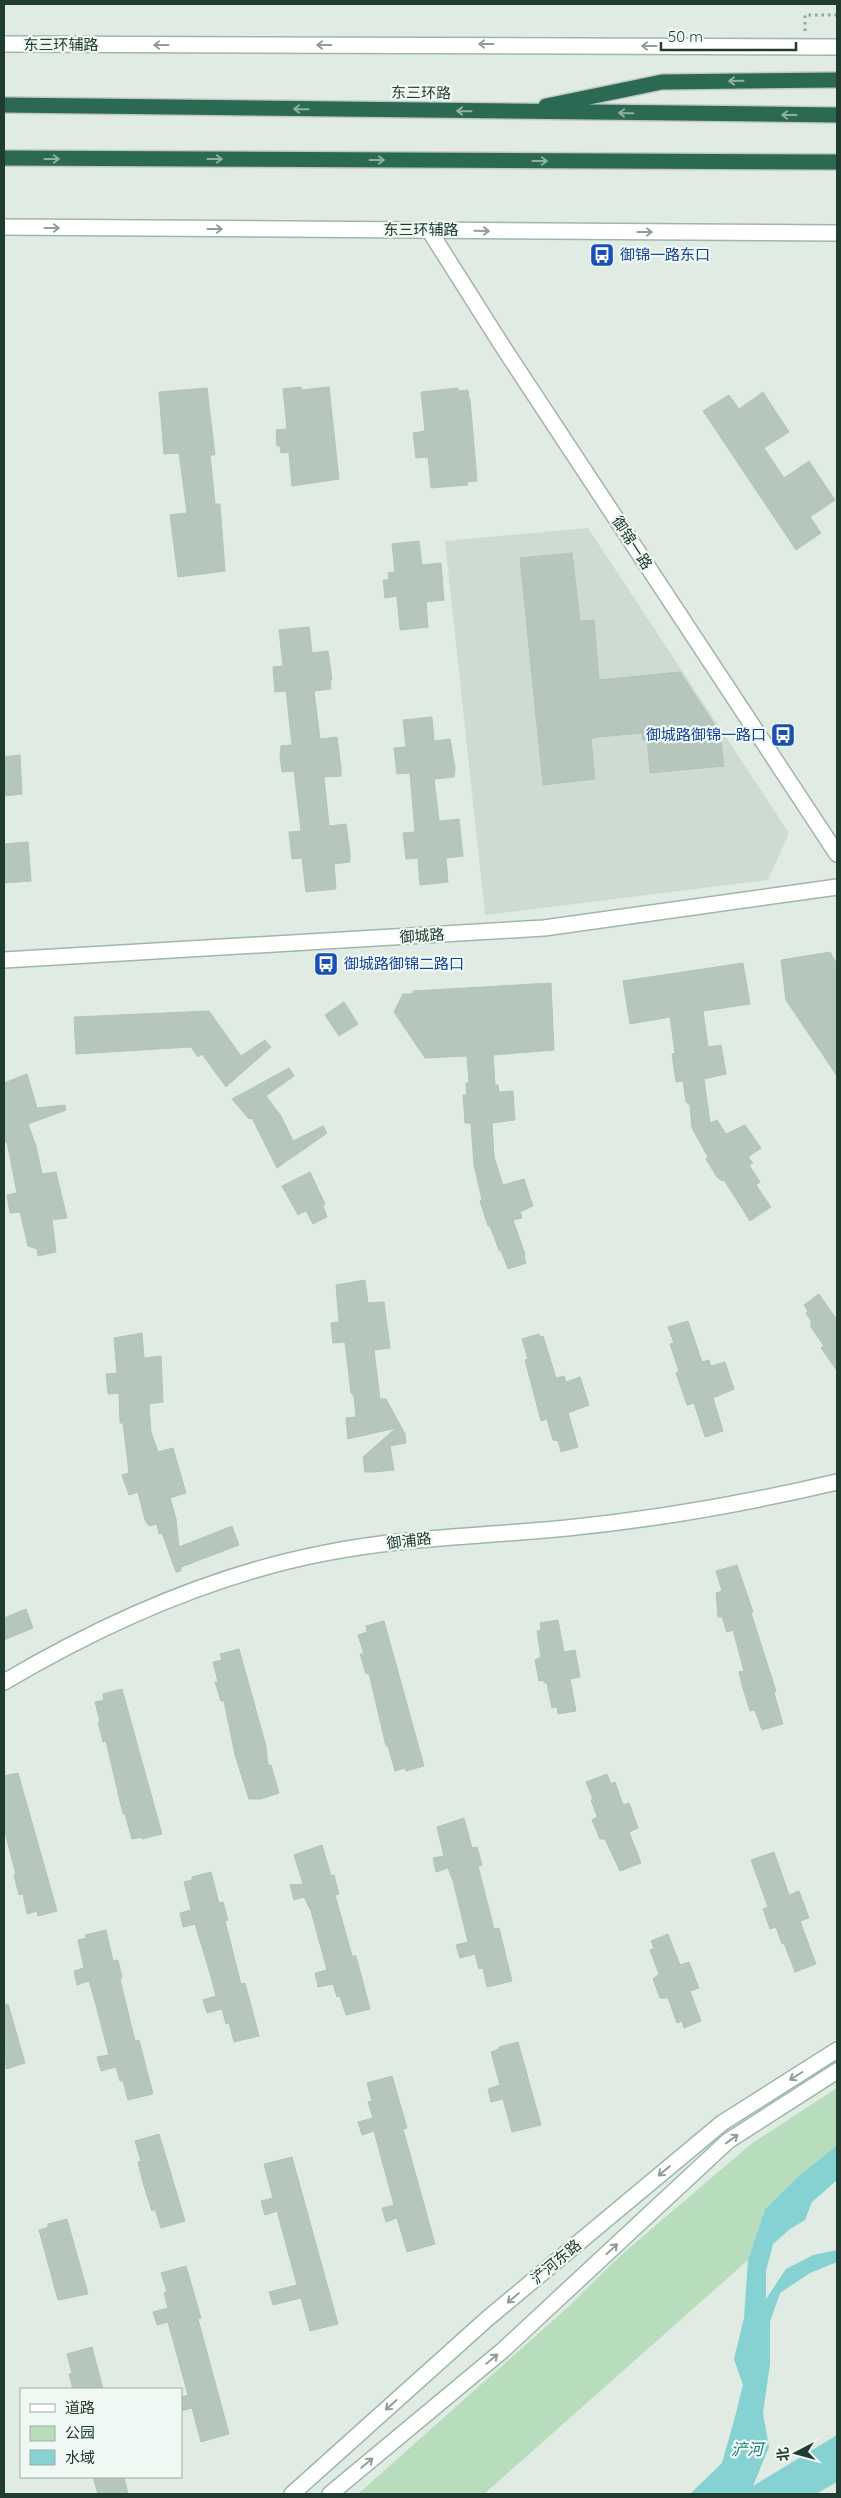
<svg xmlns="http://www.w3.org/2000/svg" width="841" height="2498" viewBox="0 0 841 2498" font-family="Quicksand,'Noto Sans SC',sans-serif">
	<rect width="100%" height="100%" fill="#e0ebe4"/>
	<polygon fill="#cedbd3" points="588,528 789,833 768,880 485,915 445,541"/>
	<polygon fill="#b8ddbc" points="837,2088 837,2145 800,2175 765,2209 748,2260 484,2494 358,2494 568,2307 620,2256 751,2144"/>
	<polygon fill="#86d2d2" points="837,2145 837,2180 812,2202 805,2220 790,2229 773,2244 766,2271 766,2299 786,2269 813,2255 837,2250 837,2262 810,2273 780,2293 770,2322 770,2364 763,2413 769,2447 753,2486 837,2435 837,2482 816,2494 690,2494 722,2463 735,2417 743,2385 734,2359 744,2318 748,2260 765,2209 800,2175"/>
	<g fill="#b5c6bd" stroke="#b2c5ba">
		<polygon points="301,387 301,390 329,387 339,479 292,486 289,452 281,453 280,446 277,446 276,430 287,429 283,389"/>
		<polygon points="207,388 215,455 210,455 215,504 220,504 225,571 178,577 170,515 187,513 179,453 164,454 159,392"/>
		<polygon points="458,388 458,391 468,390 469,399 470,399 477,481 467,482 468,485 431,488 428,457 416,458 413,433 425,431 421,392"/>
		<polygon points="763,392 789,432 764,448 784,478 809,461 835,500 810,517 821,533 796,550 703,411 729,395 739,409"/>
		<polygon points="419,541 422,565 441,563 444,600 426,602 428,627 400,630 397,596 385,598 383,580 389,580 388,573 395,572 392,544"/>
		<polygon points="572,553 580,621 594,620 599,680 680,672 720,733 724,766 650,773 647,739 643,740 642,733 598,737 591,739 595,779 543,785 520,558"/>
		<polygon points="309,627 312,653 328,651 332,680 330,680 331,689 314,691 320,739 337,737 341,767 341,776 324,777 329,826 346,824 350,853 350,862 334,864 336,889 306,892 302,858 292,859 289,832 301,831 294,771 282,772 280,757 281,746 292,745 286,691 275,692 273,667 283,666 279,630"/>
		<polygon points="432,717 434,741 450,739 455,768 454,777 434,779 439,821 459,819 463,856 446,858 448,882 420,885 418,858 406,859 403,833 415,832 410,773 397,774 394,748 406,747 403,720"/>
		<polygon points="20,755 22,794 4,796 4,757"/>
		<polygon points="28,842 31,881 4,883 4,844"/>
		<polygon points="830,952 837,964 837,1076 786,1000 781,960"/>
		<polygon points="743,963 750,1004 703,1011 708,1047 721,1045 726,1074 704,1079 710,1123 717,1120 726,1134 745,1125 761,1148 748,1157 753,1163 749,1165 760,1182 756,1185 771,1207 750,1221 724,1180 722,1181 717,1177 706,1159 708,1157 692,1128 690,1105 686,1102 683,1081 676,1082 672,1054 675,1053 670,1017 630,1024 623,981"/>
		<polygon points="551,983 554,1050 493,1055 495,1085 498,1085 499,1092 513,1091 515,1120 492,1123 494,1157 503,1185 524,1179 533,1206 520,1212 522,1218 513,1220 525,1254 524,1256 526,1263 508,1269 502,1253 499,1250 490,1226 488,1226 480,1201 482,1199 474,1165 471,1123 465,1123 463,1095 467,1095 466,1083 469,1083 467,1056 425,1058 394,1012 403,994 413,994 413,991"/>
		<polygon points="344,1002 358,1024 339,1036 325,1015"/>
		<polygon points="209,1011 241,1056 265,1040 271,1047 226,1087 202,1054 198,1057 191,1047 76,1054 74,1017"/>
		<polygon points="289,1068 294,1076 266,1096 281,1116 293,1141 323,1126 327,1133 277,1168 252,1118 249,1119 232,1099"/>
		<polygon points="27,1074 37,1108 65,1105 66,1110 28,1124 36,1146 42,1174 56,1172 67,1218 52,1220 56,1252 38,1256 37,1249 28,1246 20,1212 10,1213 7,1195 17,1193 7,1142 4,1142 4,1083"/>
		<polygon points="310,1172 325,1204 323,1206 327,1217 313,1224 306,1211 298,1215 282,1186"/>
		<polygon points="365,1280 368,1303 384,1302 390,1348 374,1350 380,1399 386,1399 405,1434 406,1443 390,1446 394,1470 373,1472 365,1472 363,1457 396,1428 348,1439 346,1418 356,1417 354,1396 351,1393 345,1342 333,1343 331,1323 339,1322 336,1285"/>
		<polygon points="819,1294 837,1320 837,1371 821,1348 824,1346 811,1327 811,1321 806,1313 808,1311 804,1305"/>
		<polygon points="688,1321 702,1362 709,1360 711,1366 725,1362 734,1389 713,1398 723,1431 705,1437 694,1403 687,1405 676,1373 679,1371 670,1344 674,1343 668,1327"/>
		<polygon points="142,1333 144,1358 161,1356 163,1402 149,1404 151,1432 158,1452 173,1448 186,1493 170,1498 176,1519 179,1547 232,1526 239,1545 181,1567 181,1571 176,1572 162,1533 159,1534 157,1524 149,1526 145,1520 138,1492 129,1495 122,1475 129,1473 123,1423 120,1423 119,1393 108,1394 106,1374 117,1373 114,1338"/>
		<polygon points="539,1334 540,1337 543,1336 556,1378 564,1376 566,1382 580,1377 589,1405 568,1413 578,1447 561,1452 558,1441 553,1440 547,1419 541,1421 525,1360 528,1359 522,1339"/>
		<polygon points="737,1565 753,1612 751,1613 776,1691 774,1693 783,1724 762,1730 755,1710 750,1711 742,1685 739,1672 744,1671 733,1630 727,1632 722,1617 718,1617 716,1593 722,1591 716,1571"/>
		<polygon points="26,1609 33,1628 4,1640 4,1618"/>
		<polygon points="558,1620 564,1652 575,1650 580,1677 570,1679 576,1711 558,1714 557,1707 552,1708 547,1683 544,1683 544,1680 539,1681 535,1660 541,1657 537,1631 541,1630 540,1623"/>
		<polygon points="384,1621 424,1766 406,1771 405,1768 395,1771 388,1746 386,1746 369,1673 366,1674 360,1654 364,1654 358,1635 367,1632 366,1626"/>
		<polygon points="239,1649 266,1746 268,1765 271,1765 279,1793 261,1799 249,1799 235,1755 224,1701 221,1701 215,1682 218,1682 213,1662 222,1660 220,1654"/>
		<polygon points="122,1689 162,1834 142,1839 142,1837 132,1839 125,1814 123,1814 106,1741 103,1742 98,1722 100,1722 95,1702 104,1700 103,1694"/>
		<polygon points="18,1773 57,1911 38,1916 37,1911 27,1914 23,1894 19,1895 14,1875 16,1875 4,1828 4,1776"/>
		<polygon points="607,1774 611,1784 615,1782 623,1805 629,1803 638,1828 629,1832 641,1863 620,1871 605,1839 600,1839 592,1820 596,1818 597,1816 591,1800 593,1799 586,1782"/>
		<polygon points="464,1818 472,1848 477,1847 482,1865 478,1866 494,1929 499,1928 512,1981 487,1987 483,1968 479,1969 475,1954 460,1958 456,1945 468,1942 453,1881 448,1868 436,1872 433,1858 444,1856 437,1827"/>
		<polygon points="322,1845 331,1876 334,1875 339,1894 335,1895 352,1956 356,1956 370,2009 346,2015 340,1996 337,1997 333,1984 318,1987 315,1973 327,1970 311,1911 304,1897 294,1900 290,1885 303,1884 294,1855"/>
		<polygon points="774,1852 789,1895 799,1891 809,1918 800,1921 816,1964 795,1972 784,1943 782,1944 776,1927 770,1929 763,1909 768,1907 751,1860"/>
		<polygon points="211,1872 219,1903 223,1902 228,1920 225,1921 241,1984 245,1983 259,2036 234,2042 229,2023 226,2024 222,2009 207,2013 203,2000 216,1996 209,1970 195,1924 183,1927 180,1913 191,1910 184,1882 192,1880 192,1877"/>
		<polygon points="106,1930 113,1961 118,1960 122,1978 120,1979 135,2041 139,2040 153,2094 128,2100 123,2081 120,2081 116,2067 101,2071 97,2057 109,2055 93,1994 89,1981 77,1985 74,1971 84,1968 78,1940 86,1938 85,1935"/>
		<polygon points="668,1934 680,1965 689,1962 699,1988 690,1991 701,2021 684,2028 682,2021 677,2023 668,1998 660,1998 653,1979 659,1974 650,1950 654,1948 651,1941"/>
		<polygon points="8,2004 25,2063 6,2069 4,2005"/>
		<polygon points="518,2042 541,2125 512,2132 503,2099 491,2102 488,2089 500,2085 491,2052 499,2049 499,2047"/>
		<polygon points="392,2076 407,2128 403,2129 435,2244 407,2252 397,2218 386,2222 382,2208 394,2205 374,2131 362,2135 358,2122 373,2118 368,2102 372,2101 367,2083"/>
		<polygon points="159,2134 185,2221 161,2228 155,2209 152,2211 143,2183 138,2162 141,2161 135,2141"/>
		<polygon points="292,2157 338,2324 310,2331 301,2298 273,2305 269,2292 297,2285 277,2211 265,2215 261,2201 273,2198 264,2164"/>
		<polygon points="67,2219 88,2294 58,2300 39,2230 48,2227 48,2224"/>
		<polygon points="186,2266 201,2318 198,2319 229,2434 201,2442 192,2408 181,2411 181,2397 188,2395 168,2322 157,2325 153,2312 168,2308 164,2293 167,2292 161,2273"/>
		<polygon points="92,2347 103,2389 73,2389 69,2374 72,2373 67,2354"/>
		<polygon points="93,2477 124,2477 128,2494 98,2494"/>
	</g>
	<g fill="none" stroke-linecap="round" stroke-linejoin="round">
		<defs>
			<polyline id="street" points="429,230 503,347 837,854"/>
			<g id="secondary">
				<polyline points="4,44 837,47"/>
				<polyline points="4,227 837,233"/>
				<polyline points="4,960 544,928 837,887"/>
				<path d="M4,1682C104,1623 211,1575 325,1553C405,1537 486,1536 567,1528C658,1519 748,1503 837,1482"/>
				<polyline points="292,2494 487,2319 722,2123 837,2050"/>
				<polyline points="330,2494 502,2351 728,2141 837,2071"/>
			</g>
			<g id="highway">
				<polyline points="4,105 837,115"/>
				<polyline points="546,106 662,82 837,80"/>
				<polyline points="4,158 837,162"/>
			</g>
		</defs>
		<use href="#street" stroke="#a3b3aa" stroke-width="18"/>
		<use href="#secondary" stroke="#9eb7ab" stroke-width="18"/>
		<use href="#highway" stroke="#c1c8c5" stroke-width="18"/>
		<polyline stroke="#7fb099" stroke-width="3" stroke-dasharray="2.5 4" stroke-linecap="butt" points="805,31 805,15 837,15"/>
		<use href="#street" stroke="#fff" stroke-width="15"/>
		<use href="#secondary" stroke="#fff" stroke-width="15"/>
		<use href="#highway" stroke="#2b6953" stroke-width="15"/>
	</g>
	<defs><path id="oneway-shaft" d="M-6 0H5M1.5-3L5.5 0L1.5 3" fill="none" stroke-width="1.6" stroke-linecap="round" stroke-linejoin="round" transform="scale(1.25)"/></defs>
	<g stroke="#909e98">
		<use href="#oneway-shaft" transform="translate(486 44) rotate(-180)"/>
		<use href="#oneway-shaft" transform="translate(161 45) rotate(-180)"/>
		<use href="#oneway-shaft" transform="translate(324 45) rotate(180)"/>
		<use href="#oneway-shaft" transform="translate(649 46) rotate(-180)"/>
		<use href="#oneway-shaft" transform="translate(52 228)"/>
		<use href="#oneway-shaft" transform="translate(215 229)"/>
		<use href="#oneway-shaft" transform="translate(482 231) rotate(1)"/>
		<use href="#oneway-shaft" transform="translate(645 232)"/>
		<use href="#oneway-shaft" transform="translate(796 2076) rotate(148)"/>
		<use href="#oneway-shaft" transform="translate(732 2139) rotate(-36)"/>
		<use href="#oneway-shaft" transform="translate(664 2171) rotate(140)"/>
		<use href="#oneway-shaft" transform="translate(612 2249) rotate(-43)"/>
		<use href="#oneway-shaft" transform="translate(513 2298) rotate(140)"/>
		<use href="#oneway-shaft" transform="translate(492 2359) rotate(-40)"/>
		<use href="#oneway-shaft" transform="translate(391 2405) rotate(138)"/>
		<use href="#oneway-shaft" transform="translate(367 2463) rotate(-40)"/>
	</g>
	<g stroke="#8eb0a3">
		<use href="#oneway-shaft" transform="translate(736 81) rotate(179)"/>
		<use href="#oneway-shaft" transform="translate(301 109) rotate(-179)"/>
		<use href="#oneway-shaft" transform="translate(464 111) rotate(-179)"/>
		<use href="#oneway-shaft" transform="translate(626 113) rotate(-179)"/>
		<use href="#oneway-shaft" transform="translate(789 115) rotate(180)"/>
		<use href="#oneway-shaft" transform="translate(52 159)"/>
		<use href="#oneway-shaft" transform="translate(215 159)"/>
		<use href="#oneway-shaft" transform="translate(377 160)"/>
		<use href="#oneway-shaft" transform="translate(540 161)"/>
	</g>
	<defs>
		<symbol id="bus-square" viewBox="-11 -11 22 22"><rect x="-9" y="-9" width="18" height="18" rx="4" fill="#1a4fb4" stroke="#f0f8f3"/><path d="M-5-6H5V4H4V6H2V4H-2V6H-4V4H-5ZM-3.5-4V0h7V-4ZM-3.5 1.2v1.5H-2V1.2ZM2 1.2v1.5H3.5V1.2Z" fill="#fff"/></symbol>
	</defs>
	<g fill-rule="evenodd">
		<use href="#bus-square" x="588" y="241" width="28" height="28"/>
		<use href="#bus-square" x="769" y="721" width="28" height="28"/>
		<use href="#bus-square" x="312" y="950" width="28" height="28"/>
	</g>
	<g text-anchor="middle" stroke-width="4.5" stroke-linejoin="round" paint-order="stroke">
		<g font-size="15" fill="#203c30" stroke="#f0f8f3">
			<text x="61" y="50">东三环辅路</text>
			<text transform="translate(421 93) rotate(1)" y="5">东三环路</text>
			<text x="421" y="235">东三环辅路</text>
			<text transform="translate(632 543) rotate(57)" y="5">御锦一路</text>
			<text transform="translate(422 936) rotate(-4)" y="5">御城路</text>
			<text transform="translate(409 1541) rotate(-7)" y="5">御浦路</text>
			<text transform="translate(556 2262) rotate(-40)" y="5">浐河东路</text>
		</g>
		<g font-size="15" fill="#164399" stroke="#f0f8f3" text-anchor="start">
			<text x="620" y="260">御锦一路东口</text>
			<text x="766" y="740" text-anchor="end">御城路御锦一路口</text>
			<text x="344" y="969">御城路御锦二路口</text>
		</g>
		<g font-size="16" font-style="italic" fill="#197879" stroke="#f0f8f3">
			<text x="747" y="2455">浐河</text>
		</g>
	</g>
	<rect width="841" height="2498" fill="none" stroke="#203c30" stroke-width="10"/>
	<rect x="20" y="2388" width="162" height="90" fill="#f0f8f3" stroke="#9dada5"/>
	<rect x="30" y="2404" width="25" height="8" fill="#ffffff" stroke="#9dada5"/>
	<text x="65" y="2413" font-size="15" fill="#203c30">道路</text>
	<rect x="30" y="2426" width="25" height="15" fill="#b8ddbc" stroke="#9dada5"/>
	<text x="65" y="2438" font-size="15" fill="#203c30">公园</text>
	<rect x="30" y="2450" width="25" height="15" fill="#86d2d2" stroke="#9dada5"/>
	<text x="65" y="2463" font-size="15" fill="#203c30">水域</text>
	<g transform="translate(796 2453) rotate(264)" stroke="#f0f8f3" stroke-width="4" paint-order="stroke">
	<path d="M0-4L9 19L0 12L-9 19Z" fill="#203c30"/>
	<text y="-8" font-size="14" font-weight="bold" text-anchor="middle" fill="#203c30">北</text>
	</g>
	<path d="M661 42v8h135v-8" fill="none" stroke="#203c30" stroke-width="2.5"/>
	<text x="668" y="42" font-size="15" fill="#203c30" stroke="#f0f8f3" stroke-width="4" paint-order="stroke">50 m</text>
</svg>
